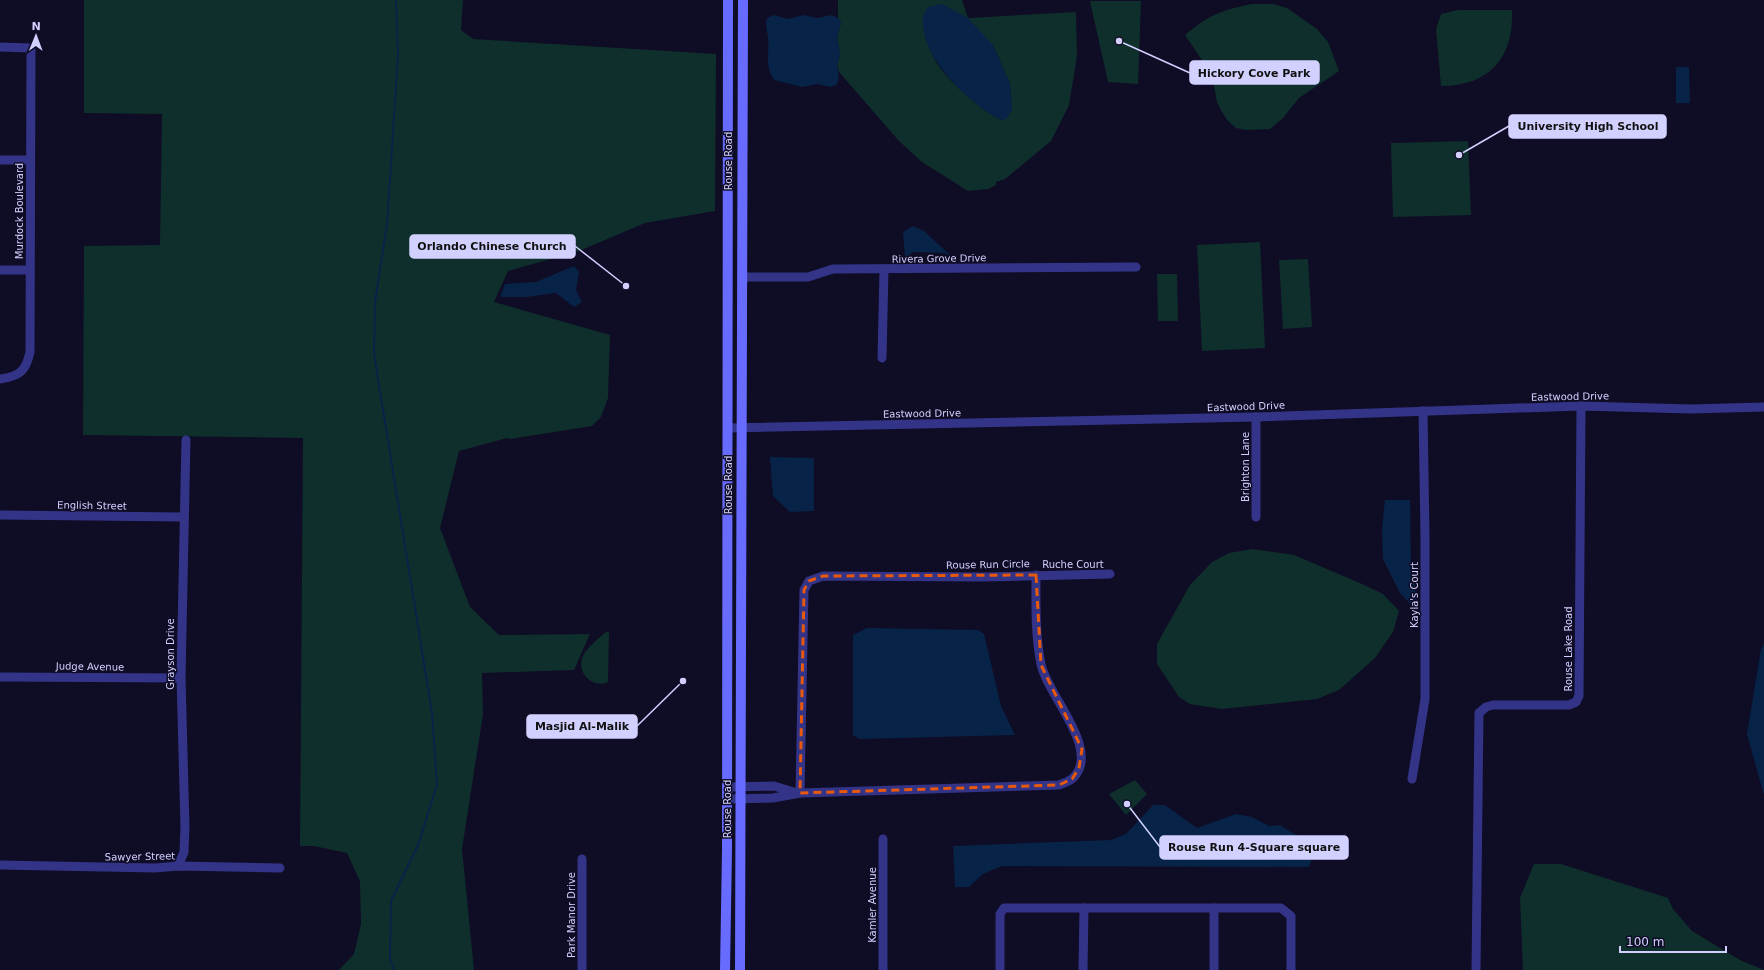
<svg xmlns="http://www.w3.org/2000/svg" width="1764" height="970" viewBox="0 0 1764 970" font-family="'DejaVu Sans',sans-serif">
	<rect width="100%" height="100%" fill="#0f0c25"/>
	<g fill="#0f2f2c" fill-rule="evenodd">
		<polygon points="84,0 463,0 461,30 473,39 716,54 715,211 645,223 579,251 508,271 494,302 610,335 608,398 601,417 592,426 510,439 507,438 459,451 440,528 470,607 499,635 590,634 574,670 482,673 483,714 462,849 474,970 339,970 354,954 361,924 360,881 347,853 314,846 300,846 303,438 83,435 84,246 160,245 162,114 84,113"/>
		<path d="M838,0H962L968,18L1076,12L1077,56L1069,105L1051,141L1005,179L996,182V185L988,189L968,191L922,162L899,141L839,72L837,65L840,54L837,37L841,23L838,18ZM925,37L993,45L1010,84L1012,110L1001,120C980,109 947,81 935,60C931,52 928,44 925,37Z"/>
		<polygon points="1090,1 1141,1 1138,84 1108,82"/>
		<path d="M1252,4H1273L1287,8L1317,29L1328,42L1339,71L1299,98L1283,118L1270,129L1246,130L1236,128L1227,120L1222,112L1217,102L1212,75L1185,35C1209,15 1221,10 1252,4Z"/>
		<path d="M1458,10H1512C1514,58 1489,86 1441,86L1436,29L1441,14Z"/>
		<polygon points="1468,141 1471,215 1393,217 1391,143"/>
		<polygon points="1260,242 1265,348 1202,351 1197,245"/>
		<polygon points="1308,259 1312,327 1283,329 1279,260"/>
		<polygon points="1157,274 1177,274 1178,321 1158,321"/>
		<polygon points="1253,549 1294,555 1362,584 1383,594 1399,611 1393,632 1375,658 1339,690 1317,699 1222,709 1190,704 1179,697 1157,664 1157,644 1190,585 1212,562 1229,553"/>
		<path d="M606,632H609L608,682C594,689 577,674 582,658C586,648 598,639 606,632Z"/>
		<polygon points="1135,780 1147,794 1126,815 1109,794"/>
		<polygon points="1534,864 1561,864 1668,898 1673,909 1692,931 1740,960 1764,970 1523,970 1520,898"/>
	</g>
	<g fill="#072348">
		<path d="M942,4L968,18L993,45L1010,84L1012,110L1006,119L1001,120C969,103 920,58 923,18C923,15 926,11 928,7Z"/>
		<path d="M774,15L788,19L803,15L817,18L832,15L838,18L841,23L837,37L840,54L837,65L839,80L836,85L830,87L818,84L802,87L774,80C764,64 770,54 768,37C767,29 765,25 767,18Z"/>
		<polygon points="1676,67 1689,67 1690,103 1676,103"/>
		<polygon points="913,226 924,231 953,258 944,253 914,252 905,258 903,232"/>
		<polygon points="574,266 579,272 576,290 582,302 574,307 556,293 527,297 500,297 505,284 536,282"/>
		<polygon points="770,457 814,458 814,511 790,512 773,496"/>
		<polygon points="1385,500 1410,500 1411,569 1416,592 1416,610 1400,593 1383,559 1382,529"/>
		<polygon points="867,628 978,630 984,634 1001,706 1015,735 859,739 853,735 853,635"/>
		<polygon points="1764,644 1764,795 1747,734 1761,649"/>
		<polygon points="1153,805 1165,805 1197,828 1236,814 1252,817 1269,826 1280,825 1310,844 1313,855 1309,867 1002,866 983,874 969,887 955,887 953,846 1111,840 1126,834"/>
	</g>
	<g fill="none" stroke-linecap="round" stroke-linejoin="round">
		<polyline stroke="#072348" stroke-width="2" points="394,970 390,958 391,901 418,845 437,785 432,713 374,354 375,302 387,224 398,56 396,0"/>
		<g stroke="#333488" stroke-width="9">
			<path d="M0,47L31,48L30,352C26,371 20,376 0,379"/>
			<polyline points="0,160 30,160"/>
			<polyline points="0,270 30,270"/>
			<polyline points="742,277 808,277 833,269 1136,267"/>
			<polyline points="882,358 884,270"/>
			<polyline points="728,428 1256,417 1581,406 1690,409 1764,407"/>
			<polyline points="0,515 183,517"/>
			<polyline points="1256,517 1256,417"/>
			<polyline points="0,677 181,678"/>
			<polyline points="1412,779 1425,699 1425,536 1423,411"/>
			<polyline points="727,787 774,786 797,793"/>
			<polyline points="800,793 804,590 809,581 823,576 982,577 1110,574"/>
			<path d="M727,799L773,798L800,793L1059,785C1063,783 1069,782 1073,778C1102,750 1047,695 1041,664C1035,635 1036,604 1036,575"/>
			<polyline points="0,865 155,868 178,866 280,868"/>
			<polyline points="178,866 184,852 185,827 181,678 186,440"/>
			<polyline points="1214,908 1281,908 1291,916 1291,970"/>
			<polyline points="582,970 582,859"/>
			<polyline points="883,970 883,839"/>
			<polyline points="1000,970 1000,914 1004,908 1214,908 1214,970"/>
			<polyline points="1083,970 1084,908"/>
			<polyline points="1476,970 1479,713 1486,707 1493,705 1569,705 1576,702 1579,696 1581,406"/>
		</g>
		<g stroke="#676bff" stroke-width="10">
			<polyline points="725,970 727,850 728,0"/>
			<polyline points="740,970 743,0"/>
		</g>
	</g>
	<path fill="none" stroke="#e8590c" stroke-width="3" stroke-dasharray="8 5" stroke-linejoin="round" d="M1036,575L1041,665L1082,749L1079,768L1072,779L1059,785L800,793L804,590L809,581L823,576Z"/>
	<g text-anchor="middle" stroke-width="3" stroke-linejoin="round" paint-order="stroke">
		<g font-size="10" fill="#d2d0ff" stroke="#0f0c25">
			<text transform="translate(728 161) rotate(-90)" y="4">Rouse Road</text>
			<text transform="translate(19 211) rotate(-90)" y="4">Murdock Boulevard</text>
			<text transform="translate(939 258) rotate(-1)" y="4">Rivera Grove Drive</text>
			<text transform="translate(1570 396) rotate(-1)" y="4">Eastwood Drive</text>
			<text transform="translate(1246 406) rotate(-2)" y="4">Eastwood Drive</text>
			<text transform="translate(922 413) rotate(-1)" y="4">Eastwood Drive</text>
			<text transform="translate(1245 467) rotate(-90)" y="4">Brighton Lane</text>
			<text transform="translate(728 485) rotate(-90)" y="4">Rouse Road</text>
			<text transform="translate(92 505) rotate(1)" y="4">English Street</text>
			<text transform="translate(988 564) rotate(-1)" y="4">Rouse Run Circle</text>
			<text x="1073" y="568">Ruche Court</text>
			<text transform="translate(1414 595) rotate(-90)" y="4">Kayla's Court</text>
			<text transform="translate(1568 649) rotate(-90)" y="4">Rouse Lake Road</text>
			<text transform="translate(170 654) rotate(-90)" y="4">Grayson Drive</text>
			<text transform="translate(90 666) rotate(1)" y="4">Judge Avenue</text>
			<text transform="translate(727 809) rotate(-90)" y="4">Rouse Road</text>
			<text transform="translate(140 856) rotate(-1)" y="4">Sawyer Street</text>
			<text transform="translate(872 905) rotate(-90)" y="4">Kamler Avenue</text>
			<text transform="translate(571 915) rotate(-90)" y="4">Park Manor Drive</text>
		</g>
	</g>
	<path fill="none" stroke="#d2d0ff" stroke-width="1.5" d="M1119 41L1190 73M1459 155L1509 126M626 286L575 246M683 681L637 726M1127 804L1160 847"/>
	<g fill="#d2d0ff" stroke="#0f0c25" stroke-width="1.5">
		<circle cx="1119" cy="41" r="4"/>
		<circle cx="1459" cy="155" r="4"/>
		<circle cx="626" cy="286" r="4"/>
		<circle cx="683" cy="681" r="4"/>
		<circle cx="1127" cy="804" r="4"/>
	</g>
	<g fill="#d2d0ff" stroke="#d2d0ff" stroke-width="1.5">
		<rect x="1190" y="61" width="129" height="23" rx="4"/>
		<rect x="1509" y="115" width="157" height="23" rx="4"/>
		<rect x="410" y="235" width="165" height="23" rx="4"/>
		<rect x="527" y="715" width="110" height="23" rx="4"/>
		<rect x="1160" y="836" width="188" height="23" rx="4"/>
	</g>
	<g font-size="11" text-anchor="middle" font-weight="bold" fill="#111">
		<text x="1254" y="77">Hickory Cove Park</text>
		<text x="1588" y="130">University High School</text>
		<text x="492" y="250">Orlando Chinese Church</text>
		<text x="582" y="730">Masjid Al-Malik</text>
		<text x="1254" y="851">Rouse Run 4-Square square</text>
	</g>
	<g transform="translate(36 36) rotate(1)" stroke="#0f0c25" stroke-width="3" paint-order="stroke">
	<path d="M0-3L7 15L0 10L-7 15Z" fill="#d2d0ff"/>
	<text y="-6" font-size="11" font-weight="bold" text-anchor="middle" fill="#d2d0ff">N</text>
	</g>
	<path d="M1620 946v6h106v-6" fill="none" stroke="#d2d0ff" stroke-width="2"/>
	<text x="1626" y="946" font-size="12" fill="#d2d0ff" stroke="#0f0c25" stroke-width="3" paint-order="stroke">100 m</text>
</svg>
